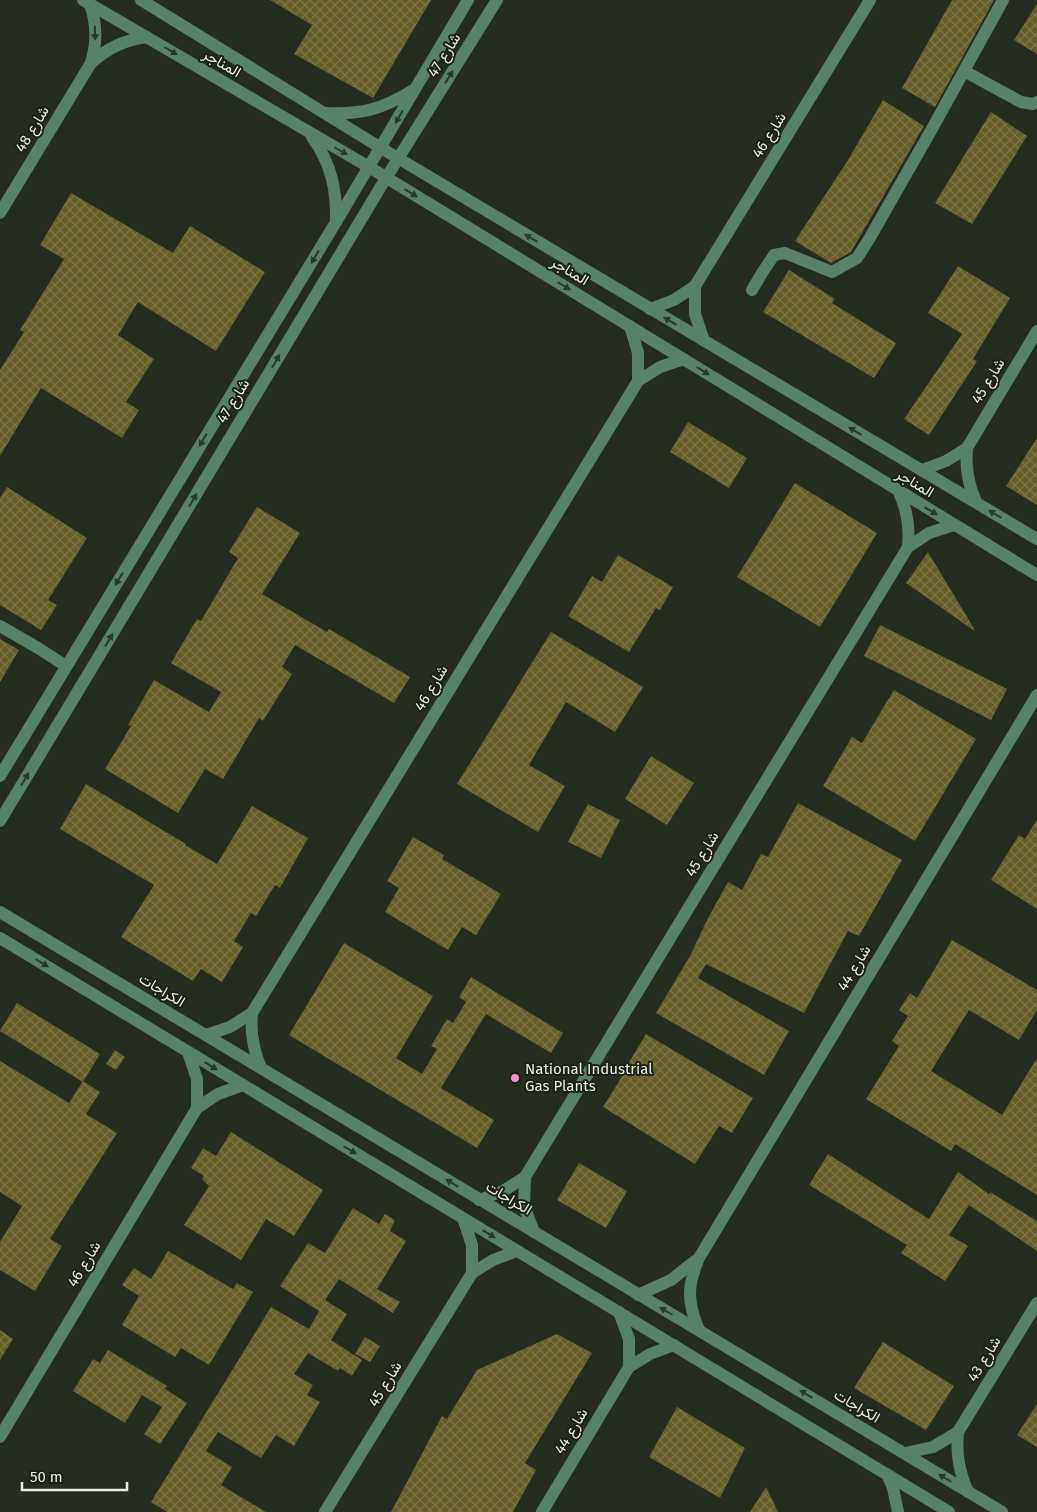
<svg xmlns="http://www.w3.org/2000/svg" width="1037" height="1512" viewBox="0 0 1037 1512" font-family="'Fira Sans',Vazirmatn,sans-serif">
	<defs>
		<pattern id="building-cross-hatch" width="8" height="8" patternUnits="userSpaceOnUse" patternTransform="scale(1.25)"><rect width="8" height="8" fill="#645d28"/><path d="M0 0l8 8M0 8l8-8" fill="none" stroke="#7a7547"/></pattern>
	</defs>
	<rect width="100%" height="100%" fill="#252c20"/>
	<g fill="url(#building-cross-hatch)">
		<polygon points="270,0 431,0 373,98 294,54 312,25"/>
		<polygon points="952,0 994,0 935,107 902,88"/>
		<polygon points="1037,4 1037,54 1014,40"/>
		<polygon points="883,100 924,126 851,252 831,263 795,241 848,160"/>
		<polygon points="991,112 1027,136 972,224 935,203"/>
		<polygon points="71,193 173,253 190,226 265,272 216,351 138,302 118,335 154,359 126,402 139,410 122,438 41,388 0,456 0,370 24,332 20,330 64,259 40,245"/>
		<polygon points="958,266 1010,298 973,359 977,361 929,435 904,419 962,334 928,313"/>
		<polygon points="789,270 835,299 832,303 896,343 874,378 763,312"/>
		<polygon points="688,422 747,458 729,488 670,452"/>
		<polygon points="1037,438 1037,505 1006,486"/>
		<polygon points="795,483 877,533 820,627 737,577"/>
		<polygon points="7,487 87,538 48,600 57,605 41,630 0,605 0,498"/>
		<polygon points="257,507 300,533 262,594 327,632 329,629 410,677 394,703 295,645 282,667 292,674 263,721 259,718 223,779 205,769 178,813 105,769 131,726 128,725 154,680 209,712 221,692 171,663 197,619 201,621 238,558 229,552"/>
		<polygon points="928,552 976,632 906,583"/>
		<polygon points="618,555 673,587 660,610 656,608 629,652 568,616 592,576 602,582"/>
		<polygon points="880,625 1007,689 991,720 864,656"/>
		<polygon points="551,632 643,687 615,732 566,702 529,765 565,786 538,832 457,784"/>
		<polygon points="0,639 19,650 0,682"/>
		<polygon points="894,690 976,739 915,841 823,786 852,737 862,743"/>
		<polygon points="651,756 694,783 667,825 625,799"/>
		<polygon points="86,784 186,844 185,845 217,864 252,806 308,838 280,888 275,885 256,916 251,913 234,941 243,947 222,982 201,969 193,981 121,937 154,885 60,829"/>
		<polygon points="798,803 902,860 859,936 848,931 804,1013 706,964 698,978 789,1031 764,1075 656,1013 690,956 708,918 728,882 742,890 761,854 768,857"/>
		<polygon points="588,804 620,820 601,858 568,842"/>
		<polygon points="1037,820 1037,909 991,880 1019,835 1025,839"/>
		<polygon points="413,837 444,855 442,859 501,894 476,935 462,927 448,950 385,912 399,888 387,881"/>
		<polygon points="952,940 1037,990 1037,1010 1019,1040 969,1010 931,1071 1002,1115 1037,1058 1037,1195 955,1144 951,1151 866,1099 899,1046 892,1041 908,1016 899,1010 910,993 917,998"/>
		<polygon points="344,943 433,996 396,1058 422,1074 437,1049 431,1046 447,1019 453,1023 466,1002 459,997 471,977 563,1033 551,1053 486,1014 441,1088 494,1120 477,1148 289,1035"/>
		<polygon points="17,1003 100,1054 83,1082 0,1031"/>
		<polygon points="646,1034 753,1098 732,1133 719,1126 695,1164 603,1107 626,1070 625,1069"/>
		<polygon points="115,1050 125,1057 116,1070 106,1064"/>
		<polygon points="0,1061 69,1103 83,1081 100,1092 86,1114 117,1133 50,1239 62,1246 35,1291 0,1270 0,1242 22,1206 0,1192"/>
		<polygon points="231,1132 323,1190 294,1236 266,1219 241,1260 184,1225 209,1186 202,1179 204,1176 191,1168 203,1148 216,1156"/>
		<polygon points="828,1154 929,1219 958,1172 989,1194 990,1192 1037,1221 1037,1251 969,1205 949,1235 968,1246 945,1281 901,1253 907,1245 809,1185"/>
		<polygon points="579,1163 627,1191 606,1228 557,1200"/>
		<polygon points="353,1208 379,1224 385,1214 395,1220 390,1231 406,1241 377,1289 400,1302 393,1313 339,1279 325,1300 347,1314 331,1340 362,1360 352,1376 340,1368 338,1371 308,1353 294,1374 313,1385 307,1395 320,1402 294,1446 276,1435 261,1458 218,1432 206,1451 232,1467 221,1485 266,1512 167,1512 151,1502 271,1307 309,1329 319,1311 280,1286 308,1243 325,1253"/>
		<polygon points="168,1251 233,1289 237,1283 253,1292 209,1365 181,1348 175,1357 122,1325 139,1296 122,1285 134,1268 151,1279"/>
		<polygon points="0,1330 13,1339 0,1360"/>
		<polygon points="557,1334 592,1353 525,1463 536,1470 513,1512 391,1512 442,1416 447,1419 477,1370"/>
		<polygon points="365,1337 380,1346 370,1362 355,1354"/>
		<polygon points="883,1342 954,1386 926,1430 854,1388"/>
		<polygon points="108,1350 167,1386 165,1389 187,1403 160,1444 144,1434 162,1407 142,1395 125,1423 73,1391 93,1359 100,1363"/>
		<polygon points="1037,1404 1037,1447 1017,1435"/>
		<polygon points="677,1407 745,1448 720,1498 649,1457"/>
		<polygon points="766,1487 778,1512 750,1512"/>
	</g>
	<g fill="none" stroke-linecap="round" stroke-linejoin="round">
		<g stroke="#56826b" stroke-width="12">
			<polyline points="83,0 369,167 1037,575"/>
			<polyline points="141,0 381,148 1037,539"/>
			<path d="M91,63C108,48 124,40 147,37"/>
			<polyline points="964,71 1021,102 1033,104 1037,102"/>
			<path d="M326,113C361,115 383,109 413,90"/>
			<path d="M312,137C331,163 337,190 336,222"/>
			<path d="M0,213L91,63C97,42 97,25 90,4"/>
			<polyline points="695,286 695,314 704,341"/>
			<polyline points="752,290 762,273 774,255 785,253 832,272 857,258 868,241 933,127 1003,0"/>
			<polyline points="650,309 674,300 695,286 870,0"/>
			<polyline points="630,326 638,353 638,381"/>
			<path d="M967,448C965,468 968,484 976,502"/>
			<polyline points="922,470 946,461 967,448 1037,331"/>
			<path d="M899,492C907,510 910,527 908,547"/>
			<polyline points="0,626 38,648 66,666"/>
			<polyline points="0,776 336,222 468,0"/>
			<polyline points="0,821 386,178 497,0"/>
			<polyline points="0,912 1002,1512"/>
			<polyline points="0,938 949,1512"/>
			<path d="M252,1013C250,1033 253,1049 261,1068"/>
			<polyline points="206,1035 230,1027 252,1013 638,381 660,367 684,359"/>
			<polyline points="188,1052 197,1079 197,1108"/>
			<polyline points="525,1177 524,1206 534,1232"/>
			<polyline points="479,1200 503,1191 525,1177 908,547 929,533 954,525"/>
			<polyline points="463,1218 472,1245 472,1273"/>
			<polyline points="638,1295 671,1280 695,1261"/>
			<polyline points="619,1312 629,1339 629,1367"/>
			<path d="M699,1330C687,1302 687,1286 699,1258L1037,695"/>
			<path d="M958,1432C956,1454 959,1471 968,1492"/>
			<polyline points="0,1437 197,1108 218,1094 243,1085"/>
			<polyline points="905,1453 933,1447 958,1432 1037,1303"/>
			<polyline points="887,1474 893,1488 898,1512"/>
			<polyline points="325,1512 472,1273 493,1260 517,1251"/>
			<polyline points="542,1512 629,1367 650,1354 674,1345"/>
		</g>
	</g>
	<defs><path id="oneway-solid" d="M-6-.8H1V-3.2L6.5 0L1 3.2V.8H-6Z" transform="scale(1.25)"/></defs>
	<g fill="#2a3a2b">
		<use href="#oneway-solid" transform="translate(95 33) rotate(89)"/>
		<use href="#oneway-solid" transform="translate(171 51) rotate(30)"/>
		<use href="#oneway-solid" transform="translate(449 77) rotate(-58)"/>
		<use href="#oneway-solid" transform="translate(399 117) rotate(120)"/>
		<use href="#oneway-solid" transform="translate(341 151) rotate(30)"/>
		<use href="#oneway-solid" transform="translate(411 193) rotate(31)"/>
		<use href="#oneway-solid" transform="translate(531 238) rotate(-149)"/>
		<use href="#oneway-solid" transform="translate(315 257) rotate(121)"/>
		<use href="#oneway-solid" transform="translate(564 286) rotate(31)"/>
		<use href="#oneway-solid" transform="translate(670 321) rotate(-149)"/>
		<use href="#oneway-solid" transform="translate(276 361) rotate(-59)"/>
		<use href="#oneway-solid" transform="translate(703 371) rotate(32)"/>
		<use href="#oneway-solid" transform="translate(855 431) rotate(-149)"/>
		<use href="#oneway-solid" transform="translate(203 440) rotate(121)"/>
		<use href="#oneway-solid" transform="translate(193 500) rotate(-59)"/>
		<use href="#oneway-solid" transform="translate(931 511) rotate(31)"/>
		<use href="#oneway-solid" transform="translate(995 514) rotate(-149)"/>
		<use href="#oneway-solid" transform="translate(119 579) rotate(121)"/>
		<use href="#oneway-solid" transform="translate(109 640) rotate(-59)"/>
		<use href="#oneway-solid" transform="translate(25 779) rotate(-59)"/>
		<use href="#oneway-solid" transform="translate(42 963) rotate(31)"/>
		<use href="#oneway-solid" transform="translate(211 1066) rotate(31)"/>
		<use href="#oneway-solid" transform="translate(350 1150) rotate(31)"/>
		<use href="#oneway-solid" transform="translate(452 1183) rotate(-149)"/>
		<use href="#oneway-solid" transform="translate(489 1234) rotate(31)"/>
		<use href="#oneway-solid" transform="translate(666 1311) rotate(-150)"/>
		<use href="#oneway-solid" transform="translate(806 1394) rotate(-149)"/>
		<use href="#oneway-solid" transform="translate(945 1478) rotate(-149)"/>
	</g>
	<circle fill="#f790ce" stroke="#1c2216" stroke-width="2" cx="515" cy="1078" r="5"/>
	<g text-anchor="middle" stroke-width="4" stroke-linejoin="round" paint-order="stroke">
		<g font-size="15" fill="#eaeee6" stroke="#1c2216">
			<text transform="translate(444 55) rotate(-58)" y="5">شارع 47</text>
			<text transform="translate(222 63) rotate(30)" y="5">المناجر</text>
			<text transform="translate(32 129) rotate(-59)" y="5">شارع 48</text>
			<text transform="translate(769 135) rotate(-58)" y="5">شارع 46</text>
			<text transform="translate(570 271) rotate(31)" y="5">المناجر</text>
			<text transform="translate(988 381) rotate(-59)" y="5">شارع 45</text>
			<text transform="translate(233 401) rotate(-59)" y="5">شارع 47</text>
			<text transform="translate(915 483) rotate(31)" y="5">المناجر</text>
			<text transform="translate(431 688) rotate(-59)" y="5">شارع 46</text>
			<text transform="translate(702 854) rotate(-59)" y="5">شارع 45</text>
			<text transform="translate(854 968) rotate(-59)" y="5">شارع 44</text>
			<text transform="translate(162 990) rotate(31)" y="5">الكراجات</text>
			<text transform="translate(509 1198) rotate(31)" y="5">الكراجات</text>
			<text transform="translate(84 1264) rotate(-59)" y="5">شارع 46</text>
			<text transform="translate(984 1359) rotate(-59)" y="5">شارع 43</text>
			<text transform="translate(385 1384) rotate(-59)" y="5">شارع 45</text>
			<text transform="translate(857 1406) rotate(31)" y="5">الكراجات</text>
			<text transform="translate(571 1431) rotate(-59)" y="5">شارع 44</text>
		</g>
		<g font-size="15" fill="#eaeee6" stroke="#1c2216" text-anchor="start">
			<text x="525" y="1074">National Industrial<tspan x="525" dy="17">Gas Plants</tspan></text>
		</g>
	</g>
	<path d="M22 1482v8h105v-8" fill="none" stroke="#eaeee6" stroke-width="2.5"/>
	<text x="30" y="1482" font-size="15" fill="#eaeee6" stroke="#1c2216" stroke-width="4" paint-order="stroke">50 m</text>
</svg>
